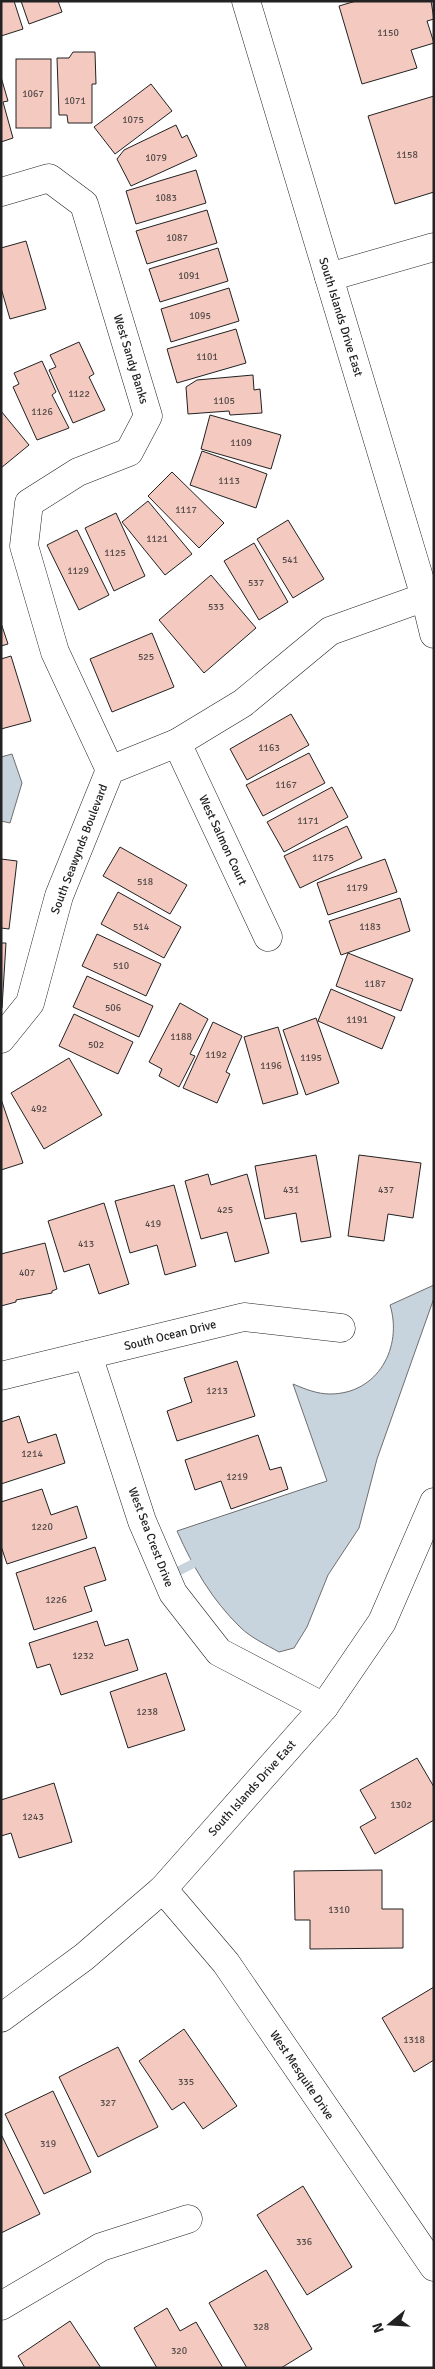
<svg xmlns="http://www.w3.org/2000/svg" width="435" height="2369" viewBox="0 0 435 2369" font-family="Signika,sans-serif">
	<rect width="100%" height="100%" fill="#fff"/>
	<g fill="#c7d3dd" stroke="#6f6f6f">
		<polygon points="12,754 22,783 10,823 1,821 1,757"/>
		<path d="M434,1285V1298L377,1459L359,1528L328,1575L307,1627L294,1648L279,1652C267,1645 251,1638 240,1627C212,1600 193,1567 177,1531L327,1481L293,1384C305,1389 317,1394 330,1394C378,1394 403,1347 390,1305Z"/>
	</g>
	<g fill="none" stroke-linecap="round" stroke-linejoin="round">
		<polyline stroke="#c7d3dd" stroke-width="9" points="169,1576 202,1559"/>
	</g>
	<g fill="#f3c9c0" stroke="#222">
		<polygon points="1,1 14,1 23,29 1,36"/>
		<polygon points="21,1 58,1 62,12 29,24"/>
		<polygon points="356,1 431,1 434,19 427,21 434,43 411,50 417,68 362,84 339,6"/>
		<polygon points="73,52 95,52 96,84 92,84 92,123 68,123 67,115 59,115 57,58 69,58"/>
		<rect x="16" y="59" width="35" height="69"/>
		<polygon points="1,77 8,101 3,102 13,138 1,142"/>
		<polygon points="151,84 172,111 115,154 94,127"/>
		<polygon points="434,96 434,192 395,204 368,116"/>
		<polygon points="176,125 182,138 187,135 197,156 131,186 117,159 124,150"/>
		<polygon points="196,170 206,203 136,224 126,191"/>
		<polygon points="207,210 217,243 147,264 136,231"/>
		<polygon points="26,241 46,309 10,319 1,288 1,248"/>
		<polygon points="218,248 228,281 160,302 149,269"/>
		<polygon points="229,288 239,321 171,342 161,309"/>
		<polygon points="236,329 246,363 177,383 167,349"/>
		<polygon points="79,342 94,374 89,377 105,410 73,423 49,370 56,367 50,355"/>
		<polygon points="42,361 56,392 52,395 69,428 37,440 13,387 19,384 14,373"/>
		<polygon points="253,375 254,390 260,389 262,413 230,415 229,411 188,414 186,387 197,380"/>
		<polygon points="1,411 29,445 1,468"/>
		<polygon points="210,415 281,435 271,469 201,449"/>
		<polygon points="202,451 267,474 256,508 190,485"/>
		<polygon points="172,472 224,523 199,548 148,496"/>
		<polygon points="148,501 192,554 165,575 122,522"/>
		<polygon points="116,513 145,576 114,591 85,528"/>
		<polygon points="288,520 324,579 293,598 257,539"/>
		<polygon points="77,530 109,595 79,610 47,545"/>
		<polygon points="254,543 288,602 259,620 224,561"/>
		<polygon points="211,575 256,628 204,673 159,620"/>
		<polygon points="1,623 8,644 1,646"/>
		<polygon points="152,633 174,687 112,712 90,659"/>
		<polygon points="11,656 31,721 1,729 1,659"/>
		<polygon points="291,714 309,745 247,780 230,749"/>
		<polygon points="309,753 325,783 263,816 246,785"/>
		<polygon points="332,787 348,817 284,852 267,822"/>
		<polygon points="347,826 362,858 300,888 284,856"/>
		<polygon points="120,847 187,885 170,914 103,876"/>
		<polygon points="1,859 17,861 9,929 1,928"/>
		<polygon points="385,859 397,892 328,915 317,883"/>
		<polygon points="118,892 181,927 164,958 101,924"/>
		<polygon points="400,898 410,931 341,955 329,921"/>
		<polygon points="97,934 161,964 146,996 82,966"/>
		<polygon points="1,943 6,943 2,1008 1,1008"/>
		<polygon points="348,953 413,979 401,1011 336,986"/>
		<polygon points="87,976 153,1006 139,1037 73,1007"/>
		<polygon points="331,989 395,1017 382,1049 318,1021"/>
		<polygon points="180,1003 208,1019 190,1054 195,1056 179,1087 159,1076 162,1069 149,1062"/>
		<polygon points="74,1014 133,1042 118,1074 59,1046"/>
		<polygon points="316,1018 339,1083 306,1095 283,1030"/>
		<polygon points="213,1022 242,1036 226,1072 230,1074 217,1103 183,1088"/>
		<polygon points="278,1027 298,1094 263,1104 244,1037"/>
		<polygon points="69,1058 102,1115 44,1149 11,1093"/>
		<polygon points="1,1099 23,1163 1,1170"/>
		<polygon points="316,1155 331,1237 301,1242 296,1213 265,1219 255,1166"/>
		<polygon points="359,1155 421,1163 413,1218 388,1214 384,1241 348,1236"/>
		<polygon points="208,1174 211,1185 247,1174 269,1253 235,1262 227,1232 201,1239 185,1181"/>
		<polygon points="174,1185 196,1266 165,1275 157,1245 130,1253 115,1201"/>
		<polygon points="104,1203 129,1284 99,1294 89,1264 64,1272 48,1221"/>
		<polygon points="45,1243 57,1289 52,1291 52,1293 16,1300 16,1302 1,1306 1,1254"/>
		<polygon points="237,1361 255,1416 177,1441 167,1411 192,1402 184,1378"/>
		<polygon points="19,1416 28,1443 56,1434 65,1463 1,1484 1,1422"/>
		<polygon points="258,1435 270,1470 281,1467 288,1489 231,1509 221,1481 195,1490 185,1460"/>
		<polygon points="42,1489 51,1515 77,1506 87,1538 7,1564 1,1546 1,1502"/>
		<polygon points="95,1547 106,1580 84,1587 92,1611 34,1630 16,1573"/>
		<polygon points="97,1621 105,1646 128,1639 138,1670 61,1695 50,1664 37,1668 29,1643"/>
		<polygon points="166,1673 185,1730 128,1748 110,1692"/>
		<polygon points="417,1758 434,1787 434,1820 375,1854 360,1827 376,1818 360,1790"/>
		<polygon points="54,1783 72,1842 19,1858 11,1833 1,1836 1,1800"/>
		<polygon points="382,1870 382,1909 403,1909 403,1948 310,1949 310,1920 295,1920 294,1871"/>
		<polygon points="434,1987 434,2060 414,2072 382,2018"/>
		<polygon points="184,2029 237,2106 203,2129 184,2102 172,2110 139,2061"/>
		<polygon points="118,2047 158,2127 98,2157 59,2077"/>
		<polygon points="53,2091 91,2172 44,2194 5,2114"/>
		<polygon points="1,2134 40,2214 1,2233"/>
		<polygon points="303,2186 352,2267 307,2295 257,2215"/>
		<polygon points="266,2270 312,2349 281,2368 247,2368 209,2303"/>
		<polygon points="167,2308 180,2331 196,2322 223,2368 157,2368 134,2328"/>
		<polygon points="70,2321 101,2368 25,2368 18,2356"/>
	</g>
	<g fill="none" stroke-linecap="round" stroke-linejoin="round">
		<defs>
			<g id="street">
				<polyline points="1,192 49,178 84,204 148,416 129,452 78,472 29,503 24,546 55,652 110,770"/>
				<polyline points="329,277 434,247"/>
				<polyline points="177,743 268,937"/>
				<polyline points="1,1039 30,1003 59,896 110,770 177,743 243,703 330,631 425,597"/>
				<polyline points="88,1355 142,1521 173,1593 219,1652 324,1707"/>
				<polyline points="1,1376 244,1317 341,1328"/>
				<polyline points="1,2306 101,2247 188,2219"/>
			</g>
			<g id="secondary">
				<polyline points="246,1 425,597 434,634"/>
				<polyline points="163,1889 226,1963 434,2267"/>
				<polyline points="1,2018 84,1957 163,1889 324,1707 382,1622 434,1502"/>
			</g>
		</defs>
		<use href="#street" stroke="#222" stroke-width="29"/>
		<use href="#secondary" stroke="#222" stroke-width="29"/>
		<use href="#street" stroke="#fff" stroke-width="28"/>
		<use href="#secondary" stroke="#fff" stroke-width="28"/>
	</g>
	<g text-anchor="middle" stroke-width="4" stroke-linejoin="round" paint-order="stroke">
		<g font-size="10" fill="#564c4a">
			<text x="388" y="36">1150</text>
			<text x="33" y="97">1067</text>
			<text x="75" y="104">1071</text>
			<text x="133" y="123">1075</text>
			<text x="407" y="158">1158</text>
			<text x="156" y="161">1079</text>
			<text x="166" y="201">1083</text>
			<text x="177" y="241">1087</text>
			<text x="189" y="279">1091</text>
			<text x="200" y="319">1095</text>
			<text x="207" y="360">1101</text>
			<text x="79" y="397">1122</text>
			<text x="224" y="404">1105</text>
			<text x="42" y="415">1126</text>
			<text x="241" y="446">1109</text>
			<text x="229" y="484">1113</text>
			<text x="186" y="513">1117</text>
			<text x="157" y="542">1121</text>
			<text x="115" y="556">1125</text>
			<text x="290" y="563">541</text>
			<text x="78" y="574">1129</text>
			<text x="256" y="586">537</text>
			<text x="216" y="610">533</text>
			<text x="146" y="660">525</text>
			<text x="269" y="751">1163</text>
			<text x="286" y="788">1167</text>
			<text x="308" y="824">1171</text>
			<text x="323" y="861">1175</text>
			<text x="145" y="885">518</text>
			<text x="357" y="891">1179</text>
			<text x="141" y="930">514</text>
			<text x="370" y="930">1183</text>
			<text x="121" y="969">510</text>
			<text x="375" y="987">1187</text>
			<text x="113" y="1011">506</text>
			<text x="357" y="1023">1191</text>
			<text x="181" y="1040">1188</text>
			<text x="96" y="1048">502</text>
			<text x="216" y="1058">1192</text>
			<text x="311" y="1061">1195</text>
			<text x="271" y="1069">1196</text>
			<text x="39" y="1112">492</text>
			<text x="291" y="1193">431</text>
			<text x="386" y="1193">437</text>
			<text x="225" y="1213">425</text>
			<text x="153" y="1227">419</text>
			<text x="86" y="1247">413</text>
			<text x="27" y="1276">407</text>
			<text x="217" y="1394">1213</text>
			<text x="32" y="1457">1214</text>
			<text x="237" y="1480">1219</text>
			<text x="42" y="1530">1220</text>
			<text x="56" y="1603">1226</text>
			<text x="83" y="1659">1232</text>
			<text x="147" y="1715">1238</text>
			<text x="401" y="1808">1302</text>
			<text x="33" y="1820">1243</text>
			<text x="339" y="1913">1310</text>
			<text x="414" y="2043">1318</text>
			<text x="186" y="2085">335</text>
			<text x="108" y="2106">327</text>
			<text x="48" y="2147">319</text>
			<text x="304" y="2245">336</text>
			<text x="261" y="2330">328</text>
			<text x="179" y="2354">320</text>
		</g>
		<g font-size="12" fill="#222" stroke="#fff">
			<text transform="translate(341 317) rotate(73)" y="4">South Islands Drive East</text>
			<text transform="translate(131 359) rotate(73)" y="4">West Sandy Banks</text>
			<text transform="translate(223 840) rotate(65)" y="4">West Salmon Court</text>
			<text transform="translate(79 849) rotate(-69)" y="4">South Seawynds Boulevard</text>
			<text transform="translate(170 1335) rotate(-14)" y="4">South Ocean Drive</text>
			<text transform="translate(151 1537) rotate(69)" y="4">West Sea Crest Drive</text>
			<text transform="translate(252 1788) rotate(-48)" y="4">South Islands Drive East</text>
			<text transform="translate(302 2075) rotate(56)" y="4">West Mesquite Drive</text>
		</g>
	</g>
	<rect width="435" height="2369" fill="none" stroke="#222222" stroke-width="5"/>
	<g transform="translate(390 2324) rotate(252)" stroke="#ffffff" stroke-width="4" paint-order="stroke">
	<path d="M0-4L9 19L0 12L-9 19Z" fill="#222222"/>
	<text y="-8" font-size="14" font-weight="bold" text-anchor="middle" fill="#222222">N</text>
	</g>
</svg>
